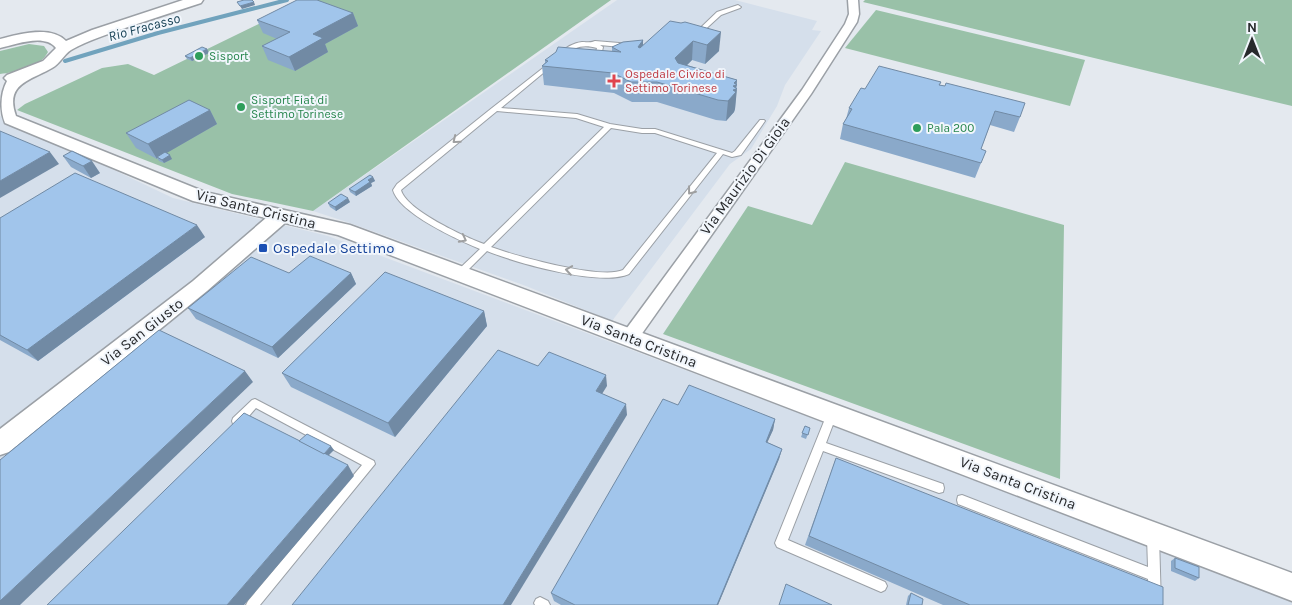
<svg xmlns="http://www.w3.org/2000/svg" width="1292" height="605" viewBox="0 0 1292 605" font-family="Karla,sans-serif">
	<rect width="100%" height="100%" fill="#e4e9ef"/>
	<g fill="#d5dfeb">
		<polygon points="617,0 735,0 817,21 812,30 821,31 785,85 777,106 751,149 730,164 612,321 526,286 347,222 313,211"/>
		<polygon points="0,116 173,198 328,236 1292,598 1292,605 0,605"/>
	</g>
	<g fill="#99c1a8">
		<polygon points="308,0 611,0 313,211 232,194 17,110 25,104 102,68 128,64 154,75"/>
		<polygon points="865,0 1292,0 1292,106 863,2"/>
		<polygon points="876,10 1085,60 1070,106 845,48"/>
		<path d="M29,44L44,46L48,52C40,68 16,72 0,74V51Z"/>
		<polygon points="845,162 1064,225 1060,479 663,334 748,206 812,225"/>
	</g>
	<g fill="none" stroke-linecap="round" stroke-linejoin="round">
		<polyline stroke="#71a3bd" stroke-width="4" points="65,61 158,33 287,0"/>
		<defs>
			<g id="service">
				<polygon points="738,5 741,7 740,8 721,15 698,36 693,35 717,12"/>
				<path d="M595,41L631,44L634,46L631,48L600,45L603,47L601,56L605,61L602,63L600,62L595,56L597,48C583,44 575,47 564,55L559,54C565,48 573,43 582,42C588,42 591,43 595,41Z"/>
				<path d="M552,61L555,63L554,64L501,108L577,114L610,124L642,129H655L732,153L735,151L760,120H764L765,121L741,155L732,157L723,154L629,274C600,287 517,263 487,251L463,275H457L456,273L457,271L480,249C458,240 399,213 393,190L397,184L492,108ZM497,111L576,118L604,127L484,244C465,237 406,210 401,190ZM611,128L642,133H655L717,153L623,270C601,280 516,256 491,247Z"/>
				<path d="M255,399L374,461L375,464L260,605H246L248,601L362,465L256,408C250,414 243,427 233,424L232,421L233,418L252,400Z"/>
				<polygon points="832,410 836,411 837,414 826,443 943,484 944,488 943,492 939,493 823,451 788,540 885,582 887,586 885,590 881,592 777,547 775,543 827,414 828,411"/>
				<polygon points="962,495 1148,567 1147,537 1149,533 1153,532 1157,533 1159,537 1161,605 1149,605 1148,579 958,504 957,500 958,496"/>
				<polygon points="540,597 548,601 550,605 535,605 534,603 536,599"/>
			</g>
			<polygon id="minor" points="848,0 858,0 859,14 857,22 811,94 636,342 630,344 624,342 622,337 624,332 802,90 845,24 849,14"/>
			<path id="tertiary" d="M183,0H203L201,3C176,11 152,19 128,27C109,34 88,40 71,50C64,54 60,64 52,68C32,80 4,83 16,116L205,192L350,225L1292,573V601L338,235L285,223L207,291L9,452L0,455V429L193,281L266,218L193,201L5,123C0,111 0,94 7,81L4,78L7,75L43,61L56,48C44,33 15,45 0,48V39C19,34 51,25 66,41L92,30Z"/>
		</defs>
		<use href="#service" stroke="#9ba0a6" stroke-width="2"/>
		<use href="#minor" stroke="#9ba0a6" stroke-width="3"/>
		<use href="#tertiary" stroke="#9ba0a6" stroke-width="3"/>
		<use href="#service" fill="#fff" fill-rule="evenodd"/>
		<use href="#minor" fill="#fff" fill-rule="evenodd"/>
		<use href="#tertiary" fill="#fff" fill-rule="evenodd"/>
	</g>
	<g fill="#8aa9ca">
		<polygon points="353,13 358,26 325,44 328,52 295,71 268,60 262,46 277,39 263,33 257,20"/>
		<polygon points="681,23 719,51 705,64 692,60 687,65 737,80 735,109 734,112 726,121 716,120 657,102 632,102 614,93 544,85 542,66 545,63 545,60 612,51 612,47 643,40 643,45"/>
		<polygon points="207,49 209,53 192,61 187,59 185,56"/>
		<polygon points="941,82 940,85 1020,117 1014,132 990,125 981,149 981,163 975,178 840,139 843,124 846,119 849,108 865,89"/>
		<polygon points="210,110 217,124 166,153 172,159 164,163 159,161 157,158 157,159 136,148 126,133"/>
		<polygon points="63,156 100,173 91,178 71,167"/>
		<polygon points="373,177 375,181 371,183 372,186 356,196 350,192 349,189"/>
		<polygon points="350,202 336,211 330,207 328,203"/>
		<polygon points="0,218 205,237 38,361 0,340"/>
		<polygon points="289,273 351,273 356,284 278,358 196,319 188,308"/>
		<polygon points="484,311 487,326 395,437 291,387 282,373"/>
		<polygon points="678,405 775,419 773,430 767,442 782,449 779,459 718,605 561,605 554,601 551,593"/>
		<polygon points="805,426 810,428 806,439 801,437"/>
		<polygon points="836,458 1163,605 943,605 805,545"/>
		<polygon points="1175,558 1199,578 1195,581 1171,571 1171,561"/>
		<polygon points="911,593 922,605 906,605 908,596"/>
	</g>
	<g fill="#718aa4">
		<polygon points="254,2 255,5 242,9 240,6"/>
		<polygon points="353,13 358,26 325,44 328,52 295,71 289,57 313,34"/>
		<polygon points="721,32 719,51 705,64 707,45"/>
		<polygon points="643,40 643,59 638,47"/>
		<polygon points="693,41 692,60 674,78 675,58"/>
		<polygon points="207,49 209,53 192,61 190,58"/>
		<polygon points="737,80 736,90 737,89 735,109 734,112 726,121 728,101 734,83"/>
		<polygon points="210,110 217,124 158,158 157,157 157,159 148,144"/>
		<polygon points="50,152 59,164 0,198 0,181"/>
		<polygon points="170,155 172,159 164,163 162,160"/>
		<polygon points="92,161 100,173 91,178 83,166"/>
		<polygon points="373,177 375,181 371,183 372,186 356,196 355,192 368,180"/>
		<polygon points="348,198 350,202 336,211 335,207"/>
		<polygon points="197,225 205,237 38,361 27,350"/>
		<polygon points="351,273 356,284 278,358 272,347"/>
		<polygon points="484,311 487,326 395,437 388,423"/>
		<polygon points="245,371 253,382 20,605 0,605 0,601"/>
		<polygon points="606,375 607,386 597,402 596,391"/>
		<polygon points="626,404 627,415 511,605 503,605"/>
		<polygon points="775,419 773,430 763,452 766,442"/>
		<polygon points="331,446 334,450 326,458 324,454"/>
		<polygon points="782,449 779,459 718,605 717,605"/>
		<polygon points="348,465 354,476 244,605 227,605"/>
	</g>
	<g fill="#a1c5eb" stroke="#718aa4">
		<polygon points="244,0 252,0 254,2 240,6 237,2"/>
		<polygon points="297,0 317,0 353,13 313,34 323,38 289,57 262,46 290,32 257,20"/>
		<polygon points="670,21 681,23 685,22 721,32 707,45 693,41 675,58 678,63 737,80 734,83 737,85 733,86 737,89 733,90 736,92 728,101 718,100 657,82 631,82 613,73 542,66 548,61 545,60 556,52 558,47 621,52 612,47 623,42 643,40 638,47 640,48"/>
		<polygon points="202,47 207,49 190,58 185,56"/>
		<polygon points="879,66 941,82 939,85 945,86 946,83 1025,103 1020,117 995,111 981,149 986,151 981,163 843,124 852,109 849,108 861,88 865,89"/>
		<polygon points="189,100 210,110 148,144 126,133"/>
		<polygon points="0,131 50,152 0,181"/>
		<polygon points="72,151 92,161 83,166 63,156"/>
		<polygon points="165,152 170,155 162,160 157,157"/>
		<polygon points="75,173 197,225 27,350 0,335 0,218"/>
		<polygon points="370,175 373,177 368,180 370,182 355,192 349,189"/>
		<polygon points="341,194 348,198 335,207 328,203"/>
		<polygon points="310,256 351,273 272,347 188,308 251,257 289,273"/>
		<polygon points="385,272 484,311 388,423 282,373"/>
		<polygon points="159,330 245,371 0,601 0,460"/>
		<polygon points="498,350 538,366 549,352 606,375 596,391 626,404 503,605 292,605"/>
		<polygon points="689,385 775,419 766,442 782,449 717,605 575,605 551,593 663,399 678,405"/>
		<polygon points="244,413 348,465 227,605 47,605"/>
		<polygon points="805,426 810,428 808,435 802,433"/>
		<polygon points="307,434 331,446 324,454 299,441"/>
		<polygon points="836,458 1163,587 1163,605 970,605 809,536"/>
		<polygon points="1175,558 1199,567 1199,578 1175,568"/>
		<polygon points="786,584 832,605 779,605"/>
		<polygon points="911,593 923,599 922,605 908,605"/>
	</g>
	<defs><path id="oneway-chevron" d="M-2-3.5L2.5 0L-2 3.5" fill="none" stroke-width="1.6" stroke-linecap="round" stroke-linejoin="round" transform="scale(1.25)"/></defs>
	<g stroke="#9e9fa0">
		<use href="#oneway-chevron" transform="translate(456 140) rotate(141)"/>
		<use href="#oneway-chevron" transform="translate(691 191) rotate(128)"/>
		<use href="#oneway-chevron" transform="translate(463 239) rotate(27)"/>
		<use href="#oneway-chevron" transform="translate(569 270) rotate(-171)"/>
	</g>
	<g fill="#2e9e5b" stroke="#f1f6fc" stroke-width="2">
		<circle cx="199" cy="56" r="5"/>
		<circle cx="241" cy="107" r="5"/>
		<circle cx="917" cy="128" r="5"/>
	</g>
	<path fill="#e0444e" stroke="#f1f6fc" stroke-width="2" d="M611.5 73.5h5v5h5v5h-5v5h-5v-5h-5v-5h5z"/>
	<rect fill="#1a4fb4" stroke="#f1f6fc" stroke-width="2" x="258" y="243" width="10" height="10" rx="2.5"/>
	<g text-anchor="middle" stroke-width="4" stroke-linejoin="round" paint-order="stroke">
		<g font-size="12" fill="#27864d" stroke="#f1f6fc" text-anchor="start">
			<text x="209" y="60">Sisport</text>
			<text x="251" y="104">Sisport Fiat di<tspan x="251" dy="14">Settimo Torinese</tspan></text>
			<text x="927" y="132">Pala 200</text>
		</g>
		<g font-size="12" fill="#be3a42" stroke="#f1f6fc" text-anchor="start">
			<text x="625" y="78">Ospedale Civico di<tspan x="625" dy="14">Settimo Torinese</tspan></text>
		</g>
		<g font-size="14" font-style="italic" fill="#194357" stroke="#f1f6fc">
			<text transform="translate(144 27) rotate(-15)" y="5">Rio Fracasso</text>
		</g>
		<g font-size="15" fill="#27292c" stroke="#f1f6fc">
			<text transform="translate(745 176) rotate(-54)" y="5">Via Maurizio Di Gioia</text>
			<text transform="translate(256 209) rotate(14)" y="5">Via Santa Cristina</text>
			<text transform="translate(142 332) rotate(-38)" y="5">Via San Giusto</text>
			<text transform="translate(639 341) rotate(21)" y="5">Via Santa Cristina</text>
			<text transform="translate(1018 483) rotate(21)" y="5">Via Santa Cristina</text>
		</g>
		<g font-size="15" fill="#164399" stroke="#f1f6fc" text-anchor="start">
			<text x="273" y="253">Ospedale Settimo</text>
		</g>
	</g>
	<g transform="translate(1252 40)" stroke="#f1f6fc" stroke-width="4" paint-order="stroke">
	<path d="M0-4L9 19L0 12L-9 19Z" fill="#27292c"/>
	<text y="-8" font-size="14" font-weight="bold" text-anchor="middle" fill="#27292c">N</text>
	</g>
</svg>
